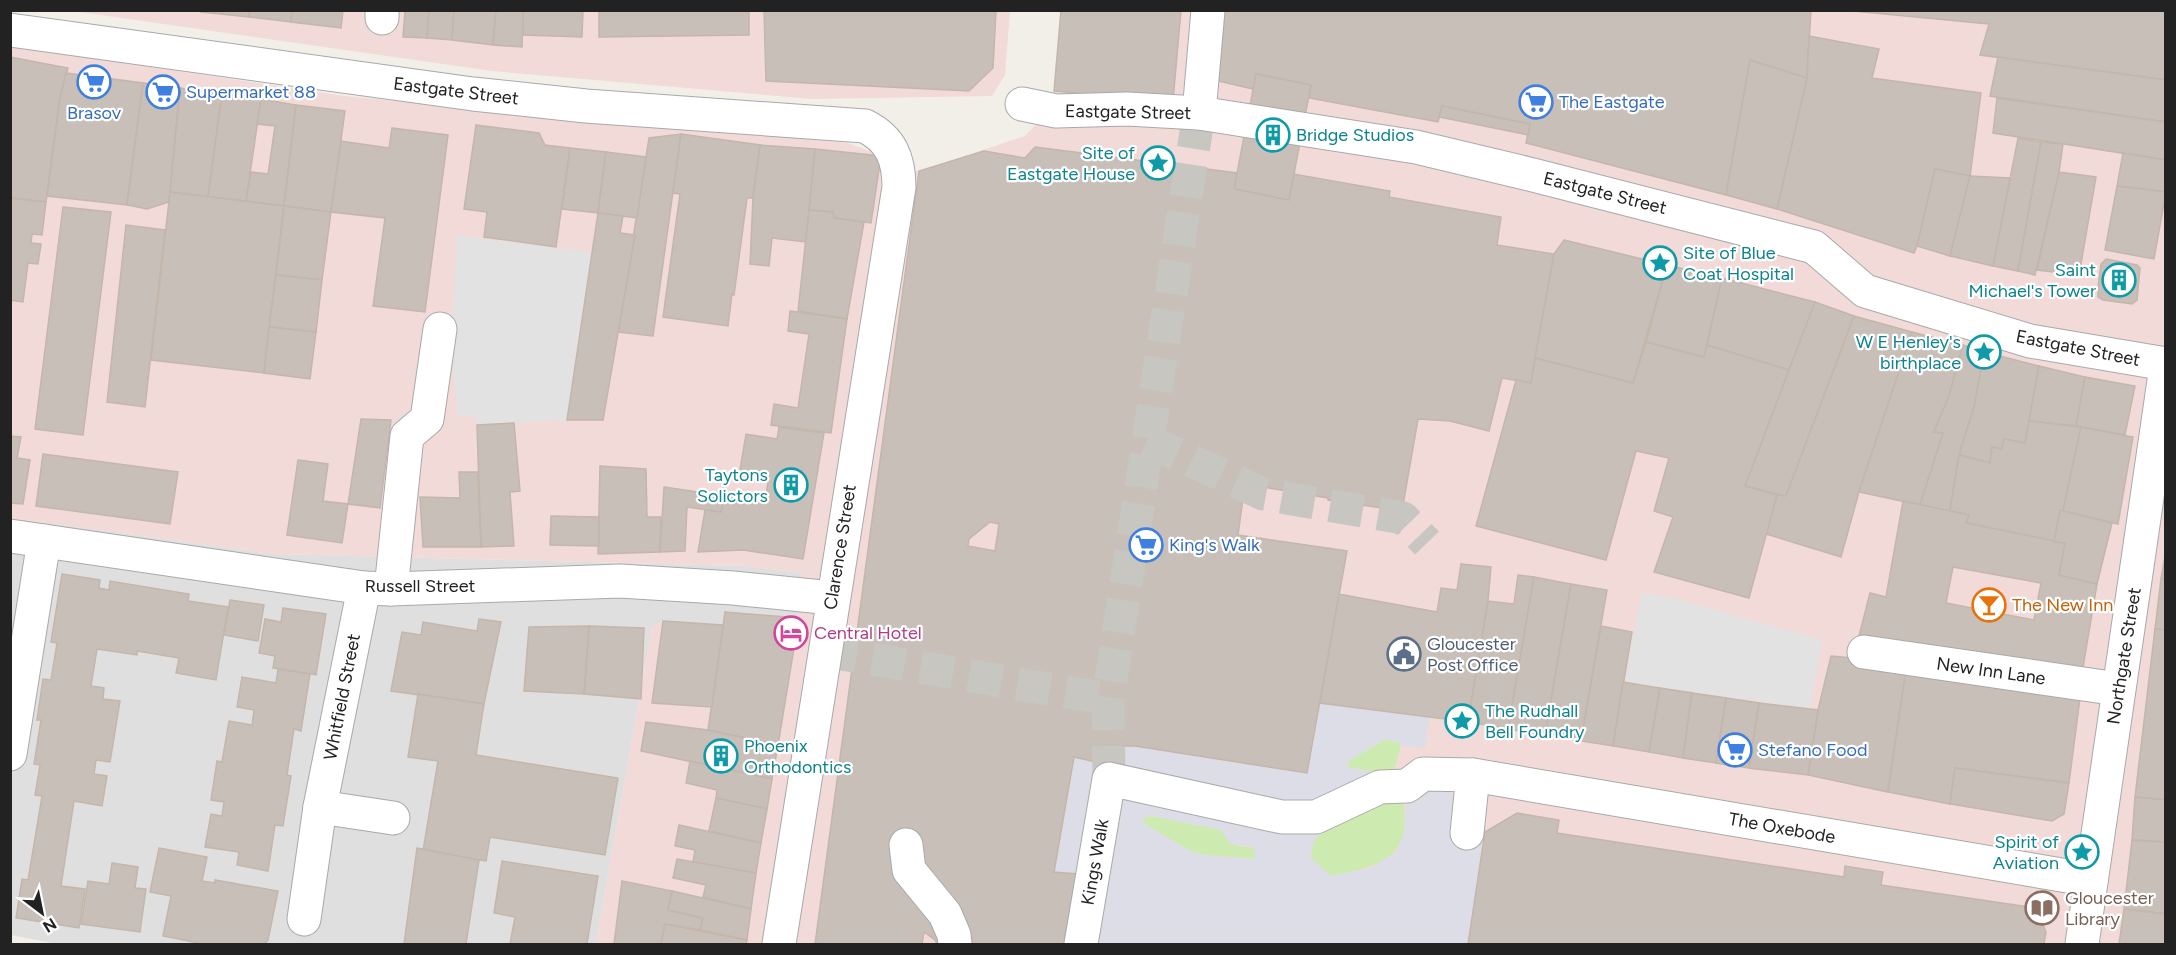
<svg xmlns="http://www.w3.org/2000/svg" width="2176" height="955" viewBox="0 0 2176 955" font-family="Figtree,sans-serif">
	<rect width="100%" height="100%" fill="#f2efe9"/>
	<polygon fill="#e0dfdf" points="11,518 273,554 746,566 802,573 799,618 726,612 723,625 663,621 652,627 596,944 57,944 11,935"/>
	<g fill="#f2dad9">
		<polygon points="73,11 1010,11 1005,75 992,96 812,99 492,71"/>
		<polygon points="1061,11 2165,11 2165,944 596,944 652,627 663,621 723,625 725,612 798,618 802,573 746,566 273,554 11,518 11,46 345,96 848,143 881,156 880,165 919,171 1025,136 1041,119 1054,91"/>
	</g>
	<g fill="#cdebb0">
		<polygon points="1385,739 1400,743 1401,746 1394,770 1379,773 1347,767 1349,761"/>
		<path d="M1394,795L1404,803C1404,812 1406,823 1404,832C1397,866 1360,870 1331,876L1310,857L1314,840L1341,815Z"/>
		<path d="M1152,816L1221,830C1236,847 1230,846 1255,847V859L1204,855L1190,851L1143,823L1144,818Z"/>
	</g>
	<g fill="#e2e2e2">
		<polygon points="457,235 592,253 567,420 477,425 475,416 458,417 451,354"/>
		<polygon points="1642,593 1676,599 1822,640 1810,709 1624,682"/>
	</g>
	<path fill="#dddde8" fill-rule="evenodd" d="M1320,703L1430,716L1425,748L1401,746L1400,743L1385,739L1349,761L1347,766L1349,768L1379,773L1341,815L1314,840L1310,857L1331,876L1371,868L1397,851L1404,832L1407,786L1446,789L1453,795L1451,831L1485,832L1468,944H1066L1078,874L1054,872L1074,757L1118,767L1122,746H1135L1307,773ZM1152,816L1221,830L1230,844L1254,847L1255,859L1204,855L1190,851L1143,823L1144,818Z"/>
	<g fill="#c7bfb8" stroke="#c4b6ab" stroke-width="1.5" fill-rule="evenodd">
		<polygon points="201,10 249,10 249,17 201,12"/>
		<polygon points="249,10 292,10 291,22 249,17"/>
		<polygon points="292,10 343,10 341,28 291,22"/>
		<polygon points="405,10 429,10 427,38 403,37"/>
		<polygon points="429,10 454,10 452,40 427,38"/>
		<polygon points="454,10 496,10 493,45 452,40"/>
		<polygon points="496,10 523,10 522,47 493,45"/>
		<polygon points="523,10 583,10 582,37 523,35"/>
		<polygon points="599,10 749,10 749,35 599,37"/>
		<polygon points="764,10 996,10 993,68 969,91 766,81"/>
		<polygon points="1061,10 1181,10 1173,101 1054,91"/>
		<polygon points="1221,10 1811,10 1807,78 1750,60 1726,195 1526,143 1530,124 1442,106 1438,122 1309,98 1311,85 1256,74 1253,89 1214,80"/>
		<polygon points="1842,10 2166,10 2166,80 1980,55 1989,24"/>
		<polygon points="1809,36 1879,49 1872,78 1981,93 1970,176 1935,169 1917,246 1914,253 1777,209 1807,78"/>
		<polygon points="10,57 68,68 60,98 46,202 10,198"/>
		<polygon points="1998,57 2166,80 2166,122 1990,96"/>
		<polygon points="1750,60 1807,78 1777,209 1726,195"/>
		<polygon points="66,73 143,83 127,205 47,196 60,98"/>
		<polygon points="1256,74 1311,85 1289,200 1234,189"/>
		<polygon points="143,83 180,88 169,202 147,209 127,205"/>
		<polygon points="180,88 222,94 208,197 170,192"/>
		<polygon points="222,94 261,99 246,201 208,197"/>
		<polygon points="1997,98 2166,122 2166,160 1993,133"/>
		<polygon points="261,99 296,105 284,206 246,201 251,172 268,174 275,126 257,124"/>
		<polygon points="296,105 345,111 331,212 284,206"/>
		<polygon points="1442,106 1530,124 1528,135 1439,117"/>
		<polygon points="476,125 539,133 545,145 570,148 556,247 484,237 487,212 464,209"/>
		<polygon points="392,128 448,135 425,312 373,306 385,218 331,212 341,141 389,148"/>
		<polygon points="681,134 653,336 618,332 649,138"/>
		<polygon points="681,134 760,145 753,198 747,198 734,295 732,294 728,326 663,317 680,194 673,193"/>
		<polygon points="2018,138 2041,142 2018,271 1993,266"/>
		<polygon points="2041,142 2063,144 2059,172 2035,275 2018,271"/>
		<polygon points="760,145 815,149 806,242 772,238 769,266 750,264 753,198"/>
		<path d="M1035,147L1237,173L1234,189L1289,200L1294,174L1390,191L1389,197L1501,217L1497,245L1554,254L1531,383L1502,378L1489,431L1450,421L1418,419L1402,511L1328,500V498L1245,484L1238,535L1347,551L1307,773L1135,746H1122L1118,767L1074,757L1054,872L1078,874L1066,944H937L935,940L924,932L922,944H815L919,171L984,151L1025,158ZM990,522L999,524L995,551L968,546L969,539Z"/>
		<polygon points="570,148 606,152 598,213 562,209"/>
		<polygon points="815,149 881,156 871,223 834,218 833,212 809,210"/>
		<polygon points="606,152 646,157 637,218 598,213"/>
		<polygon points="2123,153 2166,160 2166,192 2117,186"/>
		<polygon points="1935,169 1970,176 1950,256 1917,246"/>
		<polygon points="2059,172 2096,177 2079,275 2037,270"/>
		<polygon points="1970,176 2010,178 1993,266 1950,256"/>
		<polygon points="2117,186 2166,192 2154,259 2105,250"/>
		<polygon points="170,192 284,206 264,373 151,360"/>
		<polygon points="10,198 46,202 42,235 32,234 31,243 41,244 38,264 28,263 23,302 10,300"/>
		<polygon points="284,206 331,212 322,280 276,275"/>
		<polygon points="63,207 111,212 83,435 35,429"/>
		<polygon points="809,210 833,212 834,218 864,222 847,319 798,311"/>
		<polygon points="598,213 623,216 620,233 635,235 603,420 567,420"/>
		<polygon points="126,225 165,230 145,407 107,402"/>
		<polygon points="1564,240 1667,265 1633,383 1535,358 1554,254"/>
		<polygon points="2106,259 2137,265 2140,268 2137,300 2132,304 2103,300 2098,297 2098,287 2101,264"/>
		<polygon points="1667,265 1722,278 1704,357 1646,342"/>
		<polygon points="276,275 322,280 316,332 269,327"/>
		<polygon points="1722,278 1815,302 1789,370 1707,345"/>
		<polygon points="1815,302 1854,316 1786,496 1745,486"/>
		<polygon points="790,311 847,319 831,433 771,425 774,404 798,408 809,334 788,331"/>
		<polygon points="1854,316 1912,332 1859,492 1841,557 1766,534 1777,495 1786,496"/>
		<polygon points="269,327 316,332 310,379 264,373"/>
		<polygon points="1912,332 1963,345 1949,396 1934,432 1943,433 1920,505 1859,492"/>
		<polygon points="1646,342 1704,357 1707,345 1789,370 1745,486 1777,495 1749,598 1654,572 1673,517 1654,511 1669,458 1636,451 1606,560 1476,526 1516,380 1531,383 1535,358 1633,383"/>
		<polygon points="1963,345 1984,352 1974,407 1959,455 1950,511 1920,505 1943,433 1934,432 1949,396"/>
		<polygon points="1984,352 2039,366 2025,443 2004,439 2002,449 1992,447 1990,463 1959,455 1974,407"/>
		<polygon points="2039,366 2085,377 2076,426 2029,421"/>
		<polygon points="2085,377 2135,386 2125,435 2076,426"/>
		<polygon points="361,419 391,420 380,508 348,504"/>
		<polygon points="2029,421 2081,427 2063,511 2060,510 2054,542 1966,523 1969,515 1950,511 1959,455 1990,463 1992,447 2002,449 2004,439 2025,443"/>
		<polygon points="514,423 520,491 510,492 514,546 481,547 477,425"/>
		<polygon points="779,427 824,433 803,559 743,550 698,552 705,510 721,512 724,496 765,502 769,475 740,470 746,434 777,439"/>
		<polygon points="2081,427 2133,437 2118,524 2063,511"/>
		<polygon points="10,436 21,437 17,458 30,460 23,504 10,503"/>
		<polygon points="43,454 178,472 170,524 36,506"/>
		<polygon points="298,460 328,464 323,501 348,504 342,543 287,535"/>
		<polygon points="600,466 646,469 647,517 661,517 660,552 598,554"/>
		<polygon points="459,472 478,472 481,547 423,547 420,497 460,498"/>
		<polygon points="664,487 724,496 721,512 687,507 685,551 660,552"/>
		<path d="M1903,501L1969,515L1966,523L2065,543L2059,575L2097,584L2081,679L1859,636L1870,593L1886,597ZM1953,567L2041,583L2034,620L1946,603Z"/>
		<polygon points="2060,510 2112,523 2097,584 2059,575 2065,543 2054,542"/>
		<polygon points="551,516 599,517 599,546 550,545"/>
		<polygon points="2166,551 2166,580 2161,579"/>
		<polygon points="1461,564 1491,567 1488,601 1468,722 1320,703 1339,594 1437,612 1441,588 1457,590"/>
		<polygon points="62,574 100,580 99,588 109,590 110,581 189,594 188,601 228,607 216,680 176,673 179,658 137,651 137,655 97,649 91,686 104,688 103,699 120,701 110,762 96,760 94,774 107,776 102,806 74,801 61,886 85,889 79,928 16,918 22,879 28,880 42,796 35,795 40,765 34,764 41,720 37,720 43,679 51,680 57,643 51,642"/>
		<polygon points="1518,575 1534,577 1508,729 1468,722 1488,601 1514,604"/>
		<polygon points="1534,577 1571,584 1545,735 1508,729"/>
		<polygon points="2161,579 2166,580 2166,630 2155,629"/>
		<polygon points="1571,584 1607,590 1581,741 1545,735"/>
		<polygon points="230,600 264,605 258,641 224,635"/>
		<polygon points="283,608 326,614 316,675 273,668 275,656 259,653 265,619 281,622"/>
		<polygon points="725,612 799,618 778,745 708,730"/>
		<polygon points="479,619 501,622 484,704 391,691 402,632 421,635 423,622 477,631"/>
		<polygon points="663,621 723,625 712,707 652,703"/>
		<polygon points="589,626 644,628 641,699 584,694"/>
		<polygon points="589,626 584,694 524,691 529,627"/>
		<polygon points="1601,626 1632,632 1613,746 1581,741"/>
		<polygon points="2155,629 2166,630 2166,800 2135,797"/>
		<polygon points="1831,656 1907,663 1888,792 1808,775 1818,710"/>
		<polygon points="1907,663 2080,698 2069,783 1955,768 1950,804 1888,792"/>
		<polygon points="278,669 310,674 301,731 294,729 287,775 291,776 283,826 275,825 268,871 237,865 239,852 205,847 211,814 222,816 224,802 211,800 217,761 222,762 229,721 252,725 254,710 237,707 242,677 276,683"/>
		<polygon points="1623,682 1660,688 1649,752 1613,746"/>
		<polygon points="1660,688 1692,693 1683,758 1649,752"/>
		<polygon points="1692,693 1726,698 1716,763 1683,758"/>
		<polygon points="418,694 484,704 476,755 618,778 605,855 490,837 486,861 423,851 438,761 408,757"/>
		<polygon points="1726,698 1759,703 1749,768 1716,763"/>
		<polygon points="1759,703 1818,710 1808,775 1749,768"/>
		<polygon points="646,722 708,730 778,745 772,779 641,751"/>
		<polygon points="690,761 772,779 767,809 716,798 717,790 686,783"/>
		<polygon points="1955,768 2069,783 2064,814 2052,821 1950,804"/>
		<polygon points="2135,797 2166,800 2166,842 2132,840"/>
		<polygon points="716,798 767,809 761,843 709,831"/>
		<polygon points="1517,813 1559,820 1557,833 1844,877 1845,866 1883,872 1881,885 2036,908 2046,932 2044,944 1468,944 1485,832"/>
		<polygon points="679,825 761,843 756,873 693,862 695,850 675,846"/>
		<polygon points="2132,840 2166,842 2166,914 2124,909"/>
		<polygon points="159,848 207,857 202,881 215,883 215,880 278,891 268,940 265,944 203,944 163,936 171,896 150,892"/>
		<polygon points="417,848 479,860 466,944 404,944"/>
		<polygon points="677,859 756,873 751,909 703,897 706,885 673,878"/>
		<polygon points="502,861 598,876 587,944 510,944 515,917 494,913"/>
		<polygon points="112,863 138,867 135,888 146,889 140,932 81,924 88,881 109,884"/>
		<polygon points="622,881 672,891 668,910 703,918 700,930 665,924 661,944 614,944"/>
		<polygon points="672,891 751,909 747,940 700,930 703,918 668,910"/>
		<polygon points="2124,909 2166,914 2166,944 2119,944"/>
		<polygon points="665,924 747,940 746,944 661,944"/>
	</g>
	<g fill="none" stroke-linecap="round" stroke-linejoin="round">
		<g stroke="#c8c6c1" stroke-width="33" stroke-dasharray="33 16" stroke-linecap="butt">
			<polyline points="1147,440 1263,494 1403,518 1427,543"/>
			<polyline points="824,651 1108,699"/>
			<polyline points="1109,779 1108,699 1199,113"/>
		</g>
		<defs>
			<g id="street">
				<polyline points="382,18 382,10"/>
				<path d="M10,30L473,94L586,106L865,126C891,139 899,159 899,187L779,944"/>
				<polyline points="1022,104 1056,111 1127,109 1199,113 1416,147 1533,175 1814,247 1865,291 2030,341 2166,364"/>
				<polyline points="1199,113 1208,10"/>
				<polyline points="10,536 364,588 391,589 620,581 733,588 832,598"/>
				<polyline points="391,589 407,436 427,419 440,329"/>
				<polyline points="1864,652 2118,689"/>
				<polyline points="10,754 44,541"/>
				<polyline points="1473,775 2091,880"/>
				<polyline points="320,807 393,818"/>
				<polyline points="906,845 909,870 945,914 954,935 955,944"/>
				<polyline points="304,919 320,807 364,588"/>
				<polyline points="1081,944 1109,779 1282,817 1316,817 1380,787 1407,786 1423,774 1473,775 1467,833"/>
				<polyline points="2082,944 2166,367"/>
			</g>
		</defs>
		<use href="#street" stroke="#a9a9a9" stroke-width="35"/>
		<use href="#street" stroke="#fff" stroke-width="33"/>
	</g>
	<defs>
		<symbol id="supermarket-ring" viewBox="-11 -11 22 22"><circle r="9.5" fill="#fff" stroke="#3f7fe0" stroke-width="1.5"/><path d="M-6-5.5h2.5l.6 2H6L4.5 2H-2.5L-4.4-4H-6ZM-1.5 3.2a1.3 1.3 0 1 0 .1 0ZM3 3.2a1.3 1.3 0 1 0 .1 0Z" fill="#3f7fe0"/></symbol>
		<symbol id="building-ring" viewBox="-11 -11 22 22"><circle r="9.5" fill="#fff" stroke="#0f9aa8" stroke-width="1.5"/><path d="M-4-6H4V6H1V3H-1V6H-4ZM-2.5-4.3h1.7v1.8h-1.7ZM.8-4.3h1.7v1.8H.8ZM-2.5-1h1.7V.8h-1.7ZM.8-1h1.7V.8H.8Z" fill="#0f9aa8"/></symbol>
		<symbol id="sight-ring" viewBox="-11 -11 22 22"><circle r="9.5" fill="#fff" stroke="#0f9aa8" stroke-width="1.5"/><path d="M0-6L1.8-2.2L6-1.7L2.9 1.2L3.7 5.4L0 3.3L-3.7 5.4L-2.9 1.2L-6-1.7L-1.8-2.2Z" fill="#0f9aa8"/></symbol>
		<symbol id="bar-ring" viewBox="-11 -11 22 22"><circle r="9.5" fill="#fff" stroke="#e8710a" stroke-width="1.5"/><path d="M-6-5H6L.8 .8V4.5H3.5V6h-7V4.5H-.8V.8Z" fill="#e8710a"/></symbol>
		<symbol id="hotel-ring" viewBox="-11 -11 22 22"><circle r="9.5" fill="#fff" stroke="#d1479c" stroke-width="1.5"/><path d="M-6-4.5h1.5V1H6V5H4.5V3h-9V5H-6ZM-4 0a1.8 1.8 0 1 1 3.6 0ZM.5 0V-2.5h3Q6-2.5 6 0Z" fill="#d1479c"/></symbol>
		<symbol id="civic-ring" viewBox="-11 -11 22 22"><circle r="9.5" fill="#fff" stroke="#5c6f8a" stroke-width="1.5"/><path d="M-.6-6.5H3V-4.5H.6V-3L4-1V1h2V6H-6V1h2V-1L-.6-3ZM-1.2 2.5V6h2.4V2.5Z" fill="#5c6f8a"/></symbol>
		<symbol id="library-ring" viewBox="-11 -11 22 22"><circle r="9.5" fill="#fff" stroke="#8d6e63" stroke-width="1.5"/><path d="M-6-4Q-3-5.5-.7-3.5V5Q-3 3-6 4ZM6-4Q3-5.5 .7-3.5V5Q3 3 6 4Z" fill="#8d6e63"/></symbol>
	</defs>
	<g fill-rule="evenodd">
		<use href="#supermarket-ring" x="75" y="63" width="38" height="38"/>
		<use href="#supermarket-ring" x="144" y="73" width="38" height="38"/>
		<use href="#supermarket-ring" x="1517" y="83" width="38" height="38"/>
		<use href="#building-ring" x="1254" y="116" width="38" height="38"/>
		<use href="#sight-ring" x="1139" y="144" width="38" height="38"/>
		<use href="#sight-ring" x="1641" y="244" width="38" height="38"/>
		<use href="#building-ring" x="2100" y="261" width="38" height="38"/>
		<use href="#sight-ring" x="1965" y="333" width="38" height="38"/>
		<use href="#building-ring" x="772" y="466" width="38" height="38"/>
		<use href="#supermarket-ring" x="1127" y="526" width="38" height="38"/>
		<use href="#bar-ring" x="1970" y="586" width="38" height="38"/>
		<use href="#hotel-ring" x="772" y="614" width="38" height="38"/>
		<use href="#civic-ring" x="1385" y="635" width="38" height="38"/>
		<use href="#sight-ring" x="1443" y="702" width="38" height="38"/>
		<use href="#supermarket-ring" x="1716" y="731" width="38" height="38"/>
		<use href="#building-ring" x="702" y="737" width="38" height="38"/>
		<use href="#sight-ring" x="2063" y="833" width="38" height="38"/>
		<use href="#library-ring" x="2023" y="889" width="38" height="38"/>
	</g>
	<g text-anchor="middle" stroke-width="4.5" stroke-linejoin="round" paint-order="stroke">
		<g font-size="18" fill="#222" stroke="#fff">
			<text transform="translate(456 91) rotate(7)" y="6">Eastgate Street</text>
			<text transform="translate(1128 112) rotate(1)" y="6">Eastgate Street</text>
			<text transform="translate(1605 193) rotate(14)" y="6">Eastgate Street</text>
			<text transform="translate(2078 348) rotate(11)" y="6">Eastgate Street</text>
			<text transform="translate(840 547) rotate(-81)" y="6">Clarence Street</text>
			<text x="420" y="592">Russell Street</text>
			<text transform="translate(2124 656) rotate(-81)" y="6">Northgate Street</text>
			<text transform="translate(1991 671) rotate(8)" y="6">New Inn Lane</text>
			<text transform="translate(342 697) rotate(-79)" y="6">Whitfield Street</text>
			<text transform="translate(1782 828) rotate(10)" y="6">The Oxebode</text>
			<text transform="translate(1095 862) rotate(-80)" y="6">Kings Walk</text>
		</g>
		<g font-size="18" fill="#366cbe" stroke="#fff" text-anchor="start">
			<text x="186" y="98">Supermarket 88</text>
			<text x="1559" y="108">The Eastgate</text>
			<text x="94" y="119" text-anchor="middle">Brasov</text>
			<text x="1169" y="551">King's Walk</text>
			<text x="1758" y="756">Stefano Food</text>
		</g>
		<g font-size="18" fill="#0d838f" stroke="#fff" text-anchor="end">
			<text x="1296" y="141" text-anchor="start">Bridge Studios</text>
			<text x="1135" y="159">Site of<tspan x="1135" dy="21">Eastgate House</tspan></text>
			<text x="1683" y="259" text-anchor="start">Site of Blue<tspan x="1683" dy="21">Coat Hospital</tspan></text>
			<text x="2096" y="276">Saint<tspan x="2096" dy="21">Michael's Tower</tspan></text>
			<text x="1961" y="348">W E Henley's<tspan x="1961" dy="21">birthplace</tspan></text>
			<text x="768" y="481">Taytons<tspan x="768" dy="21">Solictors</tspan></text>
			<text x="1485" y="717" text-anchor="start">The Rudhall<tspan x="1485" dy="21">Bell Foundry</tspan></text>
			<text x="744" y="752" text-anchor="start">Phoenix<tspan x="744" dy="21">Orthodontics</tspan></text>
			<text x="2059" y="848">Spirit of<tspan x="2059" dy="21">Aviation</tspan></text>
		</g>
		<g font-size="18" fill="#c56008" stroke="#fff" text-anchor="start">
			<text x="2012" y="611">The New Inn</text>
		</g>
		<g font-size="18" fill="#b23c85" stroke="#fff" text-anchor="start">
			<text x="814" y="639">Central Hotel</text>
		</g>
		<g font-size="18" fill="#4e5e75" stroke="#fff" text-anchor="start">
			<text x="1427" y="650">Gloucester<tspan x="1427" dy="21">Post Office</tspan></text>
		</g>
		<g font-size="18" fill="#785e54" stroke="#fff" text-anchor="start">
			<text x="2065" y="904">Gloucester<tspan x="2065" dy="21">Library</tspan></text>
		</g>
	</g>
	<rect width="2176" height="955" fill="none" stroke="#222222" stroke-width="24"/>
	<g transform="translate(42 913) rotate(148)" stroke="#ffffff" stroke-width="4.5" paint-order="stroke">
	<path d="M0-4.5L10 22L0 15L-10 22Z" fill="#222222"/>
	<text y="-9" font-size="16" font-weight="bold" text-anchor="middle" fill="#222222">N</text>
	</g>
</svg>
